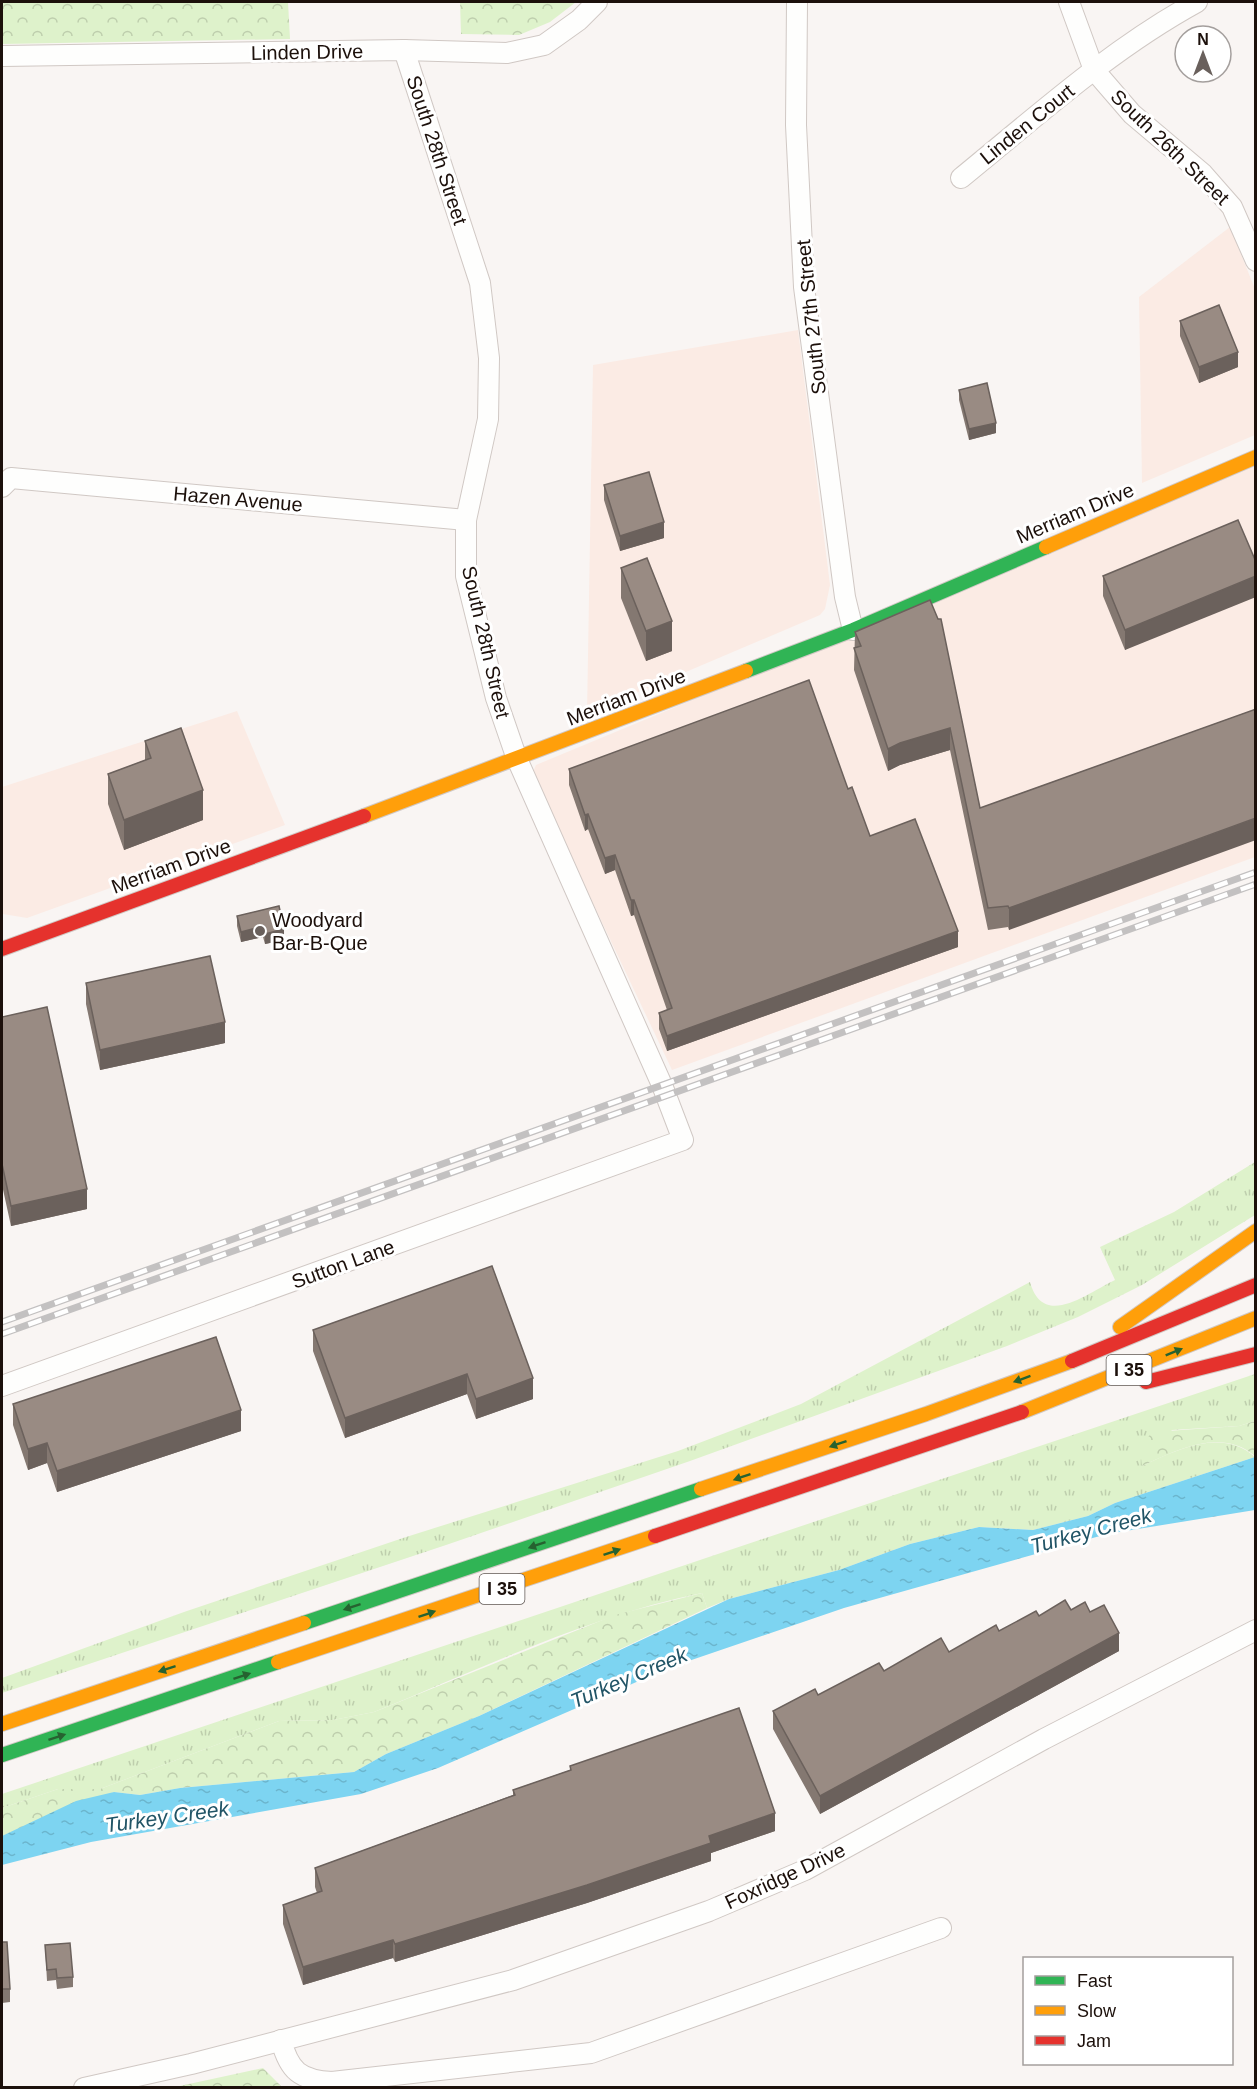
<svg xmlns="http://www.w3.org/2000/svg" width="1257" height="2089" viewBox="0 0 1257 2089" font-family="Helvetica,sans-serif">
	<defs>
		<pattern id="grass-tufts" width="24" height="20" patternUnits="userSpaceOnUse" patternTransform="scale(1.5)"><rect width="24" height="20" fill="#def2cb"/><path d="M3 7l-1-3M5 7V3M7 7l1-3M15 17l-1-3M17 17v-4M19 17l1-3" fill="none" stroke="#becead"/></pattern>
		<pattern id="forest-crowns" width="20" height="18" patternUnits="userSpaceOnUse" patternTransform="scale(1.5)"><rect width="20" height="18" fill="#def2cb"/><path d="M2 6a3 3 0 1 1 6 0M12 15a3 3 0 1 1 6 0" fill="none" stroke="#becead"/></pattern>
		<pattern id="water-ripples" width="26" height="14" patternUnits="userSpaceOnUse" patternTransform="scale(1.5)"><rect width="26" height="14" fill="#7dd4f1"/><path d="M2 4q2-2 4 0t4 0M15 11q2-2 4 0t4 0" fill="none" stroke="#6bb5cd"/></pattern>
	</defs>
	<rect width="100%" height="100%" fill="#f9f5f3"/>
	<g fill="#fbebe4">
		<polygon points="1230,227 1255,289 1255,435 1142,483 1139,297"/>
		<polygon points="798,330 830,585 825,609 820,615 587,714 593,365"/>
		<polygon points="1255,466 1255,857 672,1070 535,781 533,772 536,765"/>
		<polygon points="237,711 285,825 27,918 3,914 2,787"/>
	</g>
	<g fill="url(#grass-tufts)">
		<path d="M1255,1162V1215L1142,1285L1078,1317L1007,1346L690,1461L449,1544L2,1693V1678L184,1612L403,1538L678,1451L801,1404L1030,1282C1043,1329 1086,1294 1115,1280L1100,1247L1174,1212Z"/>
		<path d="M1255,1374V1421L1239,1426L1172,1430L1142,1466C1176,1450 1222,1427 1255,1457L1115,1503L1088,1516L1033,1530L979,1527L910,1544L839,1570L729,1599L707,1608L702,1593C589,1616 480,1669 374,1712L333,1720L279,1721L100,1789H58L2,1808V1794Z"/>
	</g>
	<g fill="url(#forest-crowns)">
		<polygon points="2,2 288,2 290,39 2,44"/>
		<polygon points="460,2 576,2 550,22 519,35 461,34"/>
		<path d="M1255,1421V1456C1222,1427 1176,1450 1142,1466C1140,1450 1141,1443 1153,1432L1239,1426Z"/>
		<polygon points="702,1593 707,1608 479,1716 386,1754 354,1772 180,1788 140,1795 114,1792 2,1836 2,1808 58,1789 100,1789 279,1721 333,1720 374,1712 615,1615"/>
		<polygon points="263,2068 282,2087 175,2087"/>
	</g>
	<polygon fill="url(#water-ripples)" points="1255,1457 1255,1510 1107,1534 844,1608 671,1667 438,1768 361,1794 91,1842 2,1865 2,1836 76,1801 114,1792 140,1795 180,1788 354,1772 386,1754 479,1716 729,1599 839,1570 910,1544 979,1527 1033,1530 1088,1516 1115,1503"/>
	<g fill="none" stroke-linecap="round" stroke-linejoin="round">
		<defs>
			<g id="street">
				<polyline points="797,2 796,125 804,287 845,597 853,630"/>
				<polyline points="1069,2 1094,70 1132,114 1203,174 1232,207 1256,261"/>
				<polyline points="2,56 404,50 507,53 544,45 579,20 597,2"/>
				<path d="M961,178C1037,116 1111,49 1197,2"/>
				<polyline points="2,487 11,478 466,520"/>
				<polyline points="2,1386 683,1140 662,1085 517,759 496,698 466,576 466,520 488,419 489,358 480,283 404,50"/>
				<path d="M281,2040C289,2071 300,2080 332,2082L591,2053L941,1928"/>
				<polyline points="84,2088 191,2064 513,1980 709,1911 805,1870 1044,1739 1256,1630"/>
			</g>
			<g id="fast">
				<polyline points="746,671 853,630 1046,547"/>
				<polyline points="304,1623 701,1489"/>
				<polyline points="2,1755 278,1662"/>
			</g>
			<g id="slow">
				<polyline points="1046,547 1256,457"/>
				<polyline points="364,816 746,671"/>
				<polyline points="1120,1327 1256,1231"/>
				<polyline points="1022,1412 1256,1318"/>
				<polyline points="701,1489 926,1414 1072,1361"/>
				<polyline points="278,1662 655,1536"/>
				<polyline points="2,1724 304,1623"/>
			</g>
			<g id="jam">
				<polyline points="2,949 364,816"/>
				<polyline points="1072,1361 1256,1285"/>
				<polyline points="1146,1382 1256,1354"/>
				<polyline points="655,1536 1022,1412"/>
			</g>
		</defs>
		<use href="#street" stroke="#d0c8c4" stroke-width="22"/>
		<use href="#fast" stroke="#d0c8c4" stroke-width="16"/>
		<use href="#slow" stroke="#d0c8c4" stroke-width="16"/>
		<use href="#jam" stroke="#d0c8c4" stroke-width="16"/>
		<use href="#street" stroke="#fefefd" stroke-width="20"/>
		<use href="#fast" stroke="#30b455" stroke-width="14"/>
		<use href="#slow" stroke="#ff9f0a" stroke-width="14"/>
		<use href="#jam" stroke="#e5322d" stroke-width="14"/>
		<defs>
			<g id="rail">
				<polyline points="2,1322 1256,872"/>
				<polyline points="2,1334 1256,884"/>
			</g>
		</defs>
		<use href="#rail" stroke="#c3c1c1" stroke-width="7"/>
		<use href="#rail" stroke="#fff" stroke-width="4.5" stroke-dasharray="14" stroke-linecap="butt"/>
	</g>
	<g fill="#847871">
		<polygon points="1180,321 1238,367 1199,383 1180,336"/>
		<polygon points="959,390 996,433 969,440 959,400"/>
		<polygon points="604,485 664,538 620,551 604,500"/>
		<polygon points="1256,562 1125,650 1103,596 1103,576"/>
		<polygon points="621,568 672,651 646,661 621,598"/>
		<polygon points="930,600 980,808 1256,709 1009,930 1008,927 988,930 950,750 900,765 888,771 854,670 855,632"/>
		<polygon points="145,741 203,820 124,850 108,804 108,774 145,760"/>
		<polygon points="569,769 848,789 870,836 958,947 667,1051 659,1029 659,1013 667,1010 634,915 631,916 615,870 605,874 588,829 585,831 569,785"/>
		<polygon points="279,906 284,940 265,944 263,937 241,942 237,926 237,916"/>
		<polygon points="86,983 225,1043 100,1070 86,1004"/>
		<polygon points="2,1017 87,1209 11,1226 2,1185"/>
		<polygon points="492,1266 533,1399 476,1419 467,1394 345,1438 313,1351 313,1330"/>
		<polygon points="13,1404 241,1431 57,1492 47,1463 28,1470 13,1425"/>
		<polygon points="1071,1610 1090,1612 1119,1651 820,1814 773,1729 773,1711 884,1671 949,1652 999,1631"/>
		<polygon points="570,1766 775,1831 711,1853 711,1861 587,1903 395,1962 393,1958 303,1985 283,1924 283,1905 317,1893 315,1887 315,1868 513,1795 513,1790 570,1770"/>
		<polygon points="2,1942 10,1989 10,2002 2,2003"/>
		<polygon points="45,1945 73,1977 73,1987 57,1989 56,1980 47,1981"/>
	</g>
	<g fill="#6b615c">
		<polygon points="1238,352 1238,367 1199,383 1199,367"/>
		<polygon points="996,423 996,433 969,440 969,429"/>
		<polygon points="664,522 664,538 620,551 620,536"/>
		<polygon points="1256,576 1256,597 1125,650 1125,630"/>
		<polygon points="672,621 672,651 646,661 646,631"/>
		<polygon points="950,728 950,750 900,765 888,771 888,749 900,743"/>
		<polygon points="203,790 203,820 124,850 124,820"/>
		<polygon points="588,814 588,829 585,831 585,815"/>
		<polygon points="1256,818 1256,840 1009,930 1009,908"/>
		<polygon points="615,855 615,870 605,874 605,858"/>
		<polygon points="631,900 634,900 634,915 631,916"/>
		<polygon points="263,926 263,937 241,942 241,932"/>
		<polygon points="284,929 284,940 265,944 265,934"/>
		<polygon points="958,931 958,947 667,1051 667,1036"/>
		<polygon points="225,1022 225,1043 100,1070 100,1050"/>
		<polygon points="87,1189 87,1209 11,1226 11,1206"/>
		<polygon points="467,1374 467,1394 345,1438 345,1418"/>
		<polygon points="533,1378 533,1399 476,1419 476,1399"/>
		<polygon points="241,1410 241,1431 57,1492 57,1471"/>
		<polygon points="47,1443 47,1463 28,1470 28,1449"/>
		<polygon points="1119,1633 1119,1651 820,1814 820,1796"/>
		<polygon points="775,1813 775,1831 711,1853 711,1861 587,1903 395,1962 395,1944"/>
		<polygon points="393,1940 393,1958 303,1985 303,1967"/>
	</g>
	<g fill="#998b83" stroke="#6b615c" stroke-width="1.5">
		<polygon points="1219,305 1238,352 1199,367 1180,321"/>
		<polygon points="987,383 996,423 969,429 959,390"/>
		<polygon points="649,472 664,522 620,536 604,485"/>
		<polygon points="1238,520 1256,562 1256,576 1125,630 1103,576"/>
		<polygon points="647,558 672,621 646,631 621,568"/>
		<polygon points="930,600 938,619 941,619 980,808 1256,709 1256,818 1009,908 1008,906 988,908 950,728 900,743 888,749 854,648 861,646 855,632"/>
		<polygon points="809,680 848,789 852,787 870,836 915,819 958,931 667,1036 659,1013 672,1008 634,900 631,900 615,855 605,858 588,814 585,815 569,769"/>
		<polygon points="181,728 203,790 124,820 108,774 151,758 145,741"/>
		<polygon points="279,906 284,929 265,934 263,926 241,932 237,916"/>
		<polygon points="210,956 225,1022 100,1050 86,983"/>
		<polygon points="47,1007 87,1189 11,1206 2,1164 2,1017"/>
		<polygon points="492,1266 533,1378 476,1399 467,1374 345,1418 313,1330"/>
		<polygon points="216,1337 241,1410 57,1471 47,1443 28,1449 13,1404"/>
		<polygon points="1065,1600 1071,1610 1085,1602 1090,1612 1104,1605 1119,1633 820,1796 773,1711 815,1689 818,1695 879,1663 884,1671 941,1638 949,1652 996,1625 999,1631 1036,1611 1039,1616"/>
		<polygon points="739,1708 775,1813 709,1836 711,1843 587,1885 395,1944 393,1940 303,1967 283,1905 322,1891 315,1868 515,1795 513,1790 571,1770 570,1766"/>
		<polygon points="2,1942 7,1942 10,1989 2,1989"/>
		<polygon points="70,1943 73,1977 57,1978 56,1969 47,1970 45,1945"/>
	</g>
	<defs><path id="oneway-solid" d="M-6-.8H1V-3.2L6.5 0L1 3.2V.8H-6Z" transform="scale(1.5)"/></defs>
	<g fill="#266230">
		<use href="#oneway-solid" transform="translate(1174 1352) rotate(-22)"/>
		<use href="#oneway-solid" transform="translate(1022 1379) rotate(160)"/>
		<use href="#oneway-solid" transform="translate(838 1444) rotate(161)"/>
		<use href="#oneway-solid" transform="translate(742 1477) rotate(161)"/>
		<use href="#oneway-solid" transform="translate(537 1545) rotate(161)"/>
		<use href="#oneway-solid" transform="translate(612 1552) rotate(-19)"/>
		<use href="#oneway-solid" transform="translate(352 1607) rotate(162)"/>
		<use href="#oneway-solid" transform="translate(427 1614) rotate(-19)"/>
		<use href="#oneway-solid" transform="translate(167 1669) rotate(162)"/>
		<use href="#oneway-solid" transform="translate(242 1676) rotate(-18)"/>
		<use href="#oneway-solid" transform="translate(57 1737) rotate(-18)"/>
	</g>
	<circle fill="#69605c" stroke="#fff" stroke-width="2" cx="260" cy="931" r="6"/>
	<g text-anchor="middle" stroke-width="6" stroke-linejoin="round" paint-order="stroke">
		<g fill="#fff" stroke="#605854" stroke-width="1.5">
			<rect x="1106.5" y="1355" width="45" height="30" rx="4.5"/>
			<rect x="479.5" y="1574" width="45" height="30" rx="4.5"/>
		</g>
		<g font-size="18" font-weight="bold" fill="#1c100b">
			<text x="1129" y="1376">I 35</text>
			<text x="502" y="1595">I 35</text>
		</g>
		<g font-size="20" fill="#1c100b" stroke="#fff">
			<text transform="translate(307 52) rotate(-1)" y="7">Linden Drive</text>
			<text transform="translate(1027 124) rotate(-39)" y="7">Linden Court</text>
			<text transform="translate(1170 147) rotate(44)" y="7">South 26th Street</text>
			<text transform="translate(437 150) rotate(72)" y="7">South 28th Street</text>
			<text transform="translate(811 317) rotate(-96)" y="7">South 27th Street</text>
			<text transform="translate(238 499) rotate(5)" y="7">Hazen Avenue</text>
			<text transform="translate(1075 513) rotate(-23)" y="7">Merriam Drive</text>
			<text transform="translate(486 642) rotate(77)" y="7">South 28th Street</text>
			<text transform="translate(626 697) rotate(-21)" y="7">Merriam Drive</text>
			<text transform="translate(171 866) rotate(-20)" y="7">Merriam Drive</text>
			<text transform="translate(343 1264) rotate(-20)" y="7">Sutton Lane</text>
			<text transform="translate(785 1876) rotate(-25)" y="7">Foxridge Drive</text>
		</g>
		<g font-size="20" fill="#1c100b" stroke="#fff" text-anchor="start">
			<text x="272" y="927">Woodyard<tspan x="272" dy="23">Bar-B-Que</tspan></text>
		</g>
		<g font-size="21" font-style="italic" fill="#215466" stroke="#fff">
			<text transform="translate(1091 1531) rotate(-15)" y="7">Turkey Creek</text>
			<text transform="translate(629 1678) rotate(-23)" y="7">Turkey Creek</text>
			<text transform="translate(167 1817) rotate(-8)" y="7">Turkey Creek</text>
		</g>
	</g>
	<rect width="1257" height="2089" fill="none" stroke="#1c100b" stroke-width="6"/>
	<rect x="1023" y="1957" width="210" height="108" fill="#ffffff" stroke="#a49f9d" stroke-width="1.5"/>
	<rect x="1035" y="1976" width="30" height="9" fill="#30b455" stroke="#a49f9d" stroke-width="1.5"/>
	<text x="1077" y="1987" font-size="18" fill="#1c100b">Fast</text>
	<rect x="1035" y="2006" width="30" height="9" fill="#ff9f0a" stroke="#a49f9d" stroke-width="1.5"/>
	<text x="1077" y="2017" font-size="18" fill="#1c100b">Slow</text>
	<rect x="1035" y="2036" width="30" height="9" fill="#e5322d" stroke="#a49f9d" stroke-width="1.5"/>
	<text x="1077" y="2047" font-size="18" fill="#1c100b">Jam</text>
	<g transform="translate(1203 54)"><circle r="28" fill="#ffffff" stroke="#a49f9d" stroke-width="1.5"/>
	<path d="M0-4.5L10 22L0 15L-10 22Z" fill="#69605c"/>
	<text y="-9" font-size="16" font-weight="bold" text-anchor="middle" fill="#1c100b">N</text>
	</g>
</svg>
